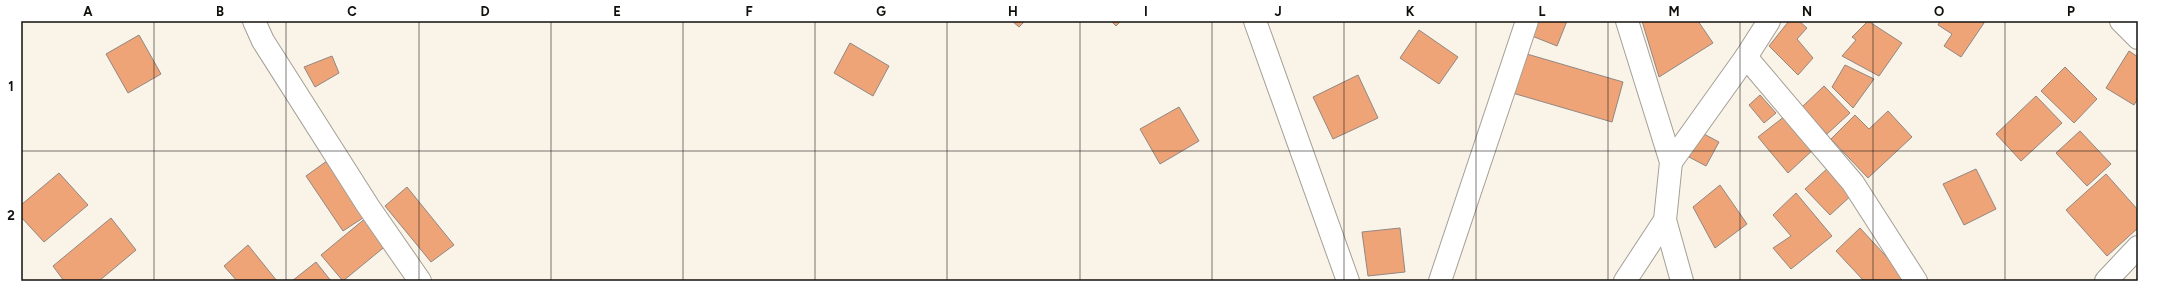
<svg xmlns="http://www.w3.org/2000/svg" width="2159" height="302" viewBox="0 0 2159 302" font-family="Figtree,sans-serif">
	<rect width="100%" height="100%" fill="#f9f3e8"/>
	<g fill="#efa478" stroke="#928781">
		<polygon points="1012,21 1025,21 1019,27"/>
		<polygon points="1111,21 1121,21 1116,26"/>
		<polygon points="1532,21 1567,21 1557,46 1527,34"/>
		<polygon points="1642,21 1698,21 1713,43 1659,77"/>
		<polygon points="1789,21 1799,21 1807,28 1797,39 1813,58 1798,75 1769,46"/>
		<polygon points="1868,21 1902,43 1879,76 1842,56 1856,40 1852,37"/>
		<polygon points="1940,21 1981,21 1984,23 1961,57 1944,46 1952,34 1938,25"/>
		<polygon points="1419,30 1458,57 1439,84 1400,58"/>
		<polygon points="139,35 161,74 128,93 106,54"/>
		<polygon points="850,43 889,66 873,96 834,73"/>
		<polygon points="2129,51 2138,57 2138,98 2134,105 2106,88"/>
		<polygon points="1520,52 1623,82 1612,122 1509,92"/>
		<polygon points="332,56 339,73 315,87 304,67"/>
		<polygon points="1845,65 1874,79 1853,108 1832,87"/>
		<polygon points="2065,67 2097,99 2074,123 2041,91"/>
		<polygon points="1358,75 1378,118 1333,139 1313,97"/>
		<polygon points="1824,86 1850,113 1827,134 1802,107"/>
		<polygon points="1760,95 1776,113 1764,123 1749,105"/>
		<polygon points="2036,96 2062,123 2021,161 1996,134"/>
		<polygon points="1179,107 1199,141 1160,164 1140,129"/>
		<polygon points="1888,111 1912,137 1868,178 1831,139 1855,115 1869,129"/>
		<polygon points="1785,116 1815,148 1788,173 1758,137"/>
		<polygon points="2080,131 2111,164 2087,186 2056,153"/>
		<polygon points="1702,133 1719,142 1706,166 1689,157"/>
		<polygon points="331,158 369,214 343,231 306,176"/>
		<polygon points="1829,167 1854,193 1830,215 1805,189"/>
		<polygon points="1976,169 1996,209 1964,225 1943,184"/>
		<polygon points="59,173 88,205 44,242 21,217 21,205"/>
		<polygon points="2106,174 2138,210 2138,228 2107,256 2066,210"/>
		<polygon points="1720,185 1747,224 1715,248 1693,207"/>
		<polygon points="407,187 454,245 431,262 385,206"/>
		<polygon points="1796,193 1832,236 1791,269 1773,248 1791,236 1773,215"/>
		<polygon points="367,217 388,244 343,281 321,255"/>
		<polygon points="111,218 136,250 99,281 64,281 53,266"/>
		<polygon points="1400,228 1405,272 1368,276 1362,232"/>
		<polygon points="1860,228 1908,280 1906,281 1864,281 1836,251"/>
		<polygon points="248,245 277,281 237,281 224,266"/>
		<polygon points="316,262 331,281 292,281"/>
	</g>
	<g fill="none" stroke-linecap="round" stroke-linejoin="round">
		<defs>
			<g id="street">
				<polyline points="254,21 263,41 368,206 420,281"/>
				<polyline points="1255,21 1348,281"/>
				<polyline points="1627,21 1671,162 1665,220 1682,281"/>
				<polyline points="2121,21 2138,38"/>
				<polyline points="1746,57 1853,183 1916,281"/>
				<polyline points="1671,162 1746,57 1769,21"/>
				<polyline points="1440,281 1527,21"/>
				<polyline points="1625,281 1665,220"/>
				<polyline points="2106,281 2138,247"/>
			</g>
		</defs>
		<use href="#street" stroke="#a49f95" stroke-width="24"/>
		<use href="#street" stroke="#fff" stroke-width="22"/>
	</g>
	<path fill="none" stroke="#12100c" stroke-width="1" stroke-opacity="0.55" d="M154,21V281M286,21V281M419,21V281M551,21V281M683,21V281M815,21V281M947,21V281M1080,21V281M1212,21V281M1344,21V281M1476,21V281M1608,21V281M1740,21V281M1873,21V281M2005,21V281M21,151H2138"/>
	<rect width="2159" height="302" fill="none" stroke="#ffffff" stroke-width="44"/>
	<rect x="22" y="22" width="2115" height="258" fill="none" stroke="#12100c" stroke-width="1.5"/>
	<g font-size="13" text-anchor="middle" font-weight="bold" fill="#12100c">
		<text x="88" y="16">A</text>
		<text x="220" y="16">B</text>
		<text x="352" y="16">C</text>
		<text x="485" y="16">D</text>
		<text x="617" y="16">E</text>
		<text x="749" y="16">F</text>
		<text x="881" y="16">G</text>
		<text x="1013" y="16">H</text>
		<text x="1146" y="16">I</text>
		<text x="1278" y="16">J</text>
		<text x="1410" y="16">K</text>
		<text x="1542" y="16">L</text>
		<text x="1674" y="16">M</text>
		<text x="1807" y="16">N</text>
		<text x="1939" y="16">O</text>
		<text x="2071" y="16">P</text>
		<text x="11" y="91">1</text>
		<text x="11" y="220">2</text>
	</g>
</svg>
